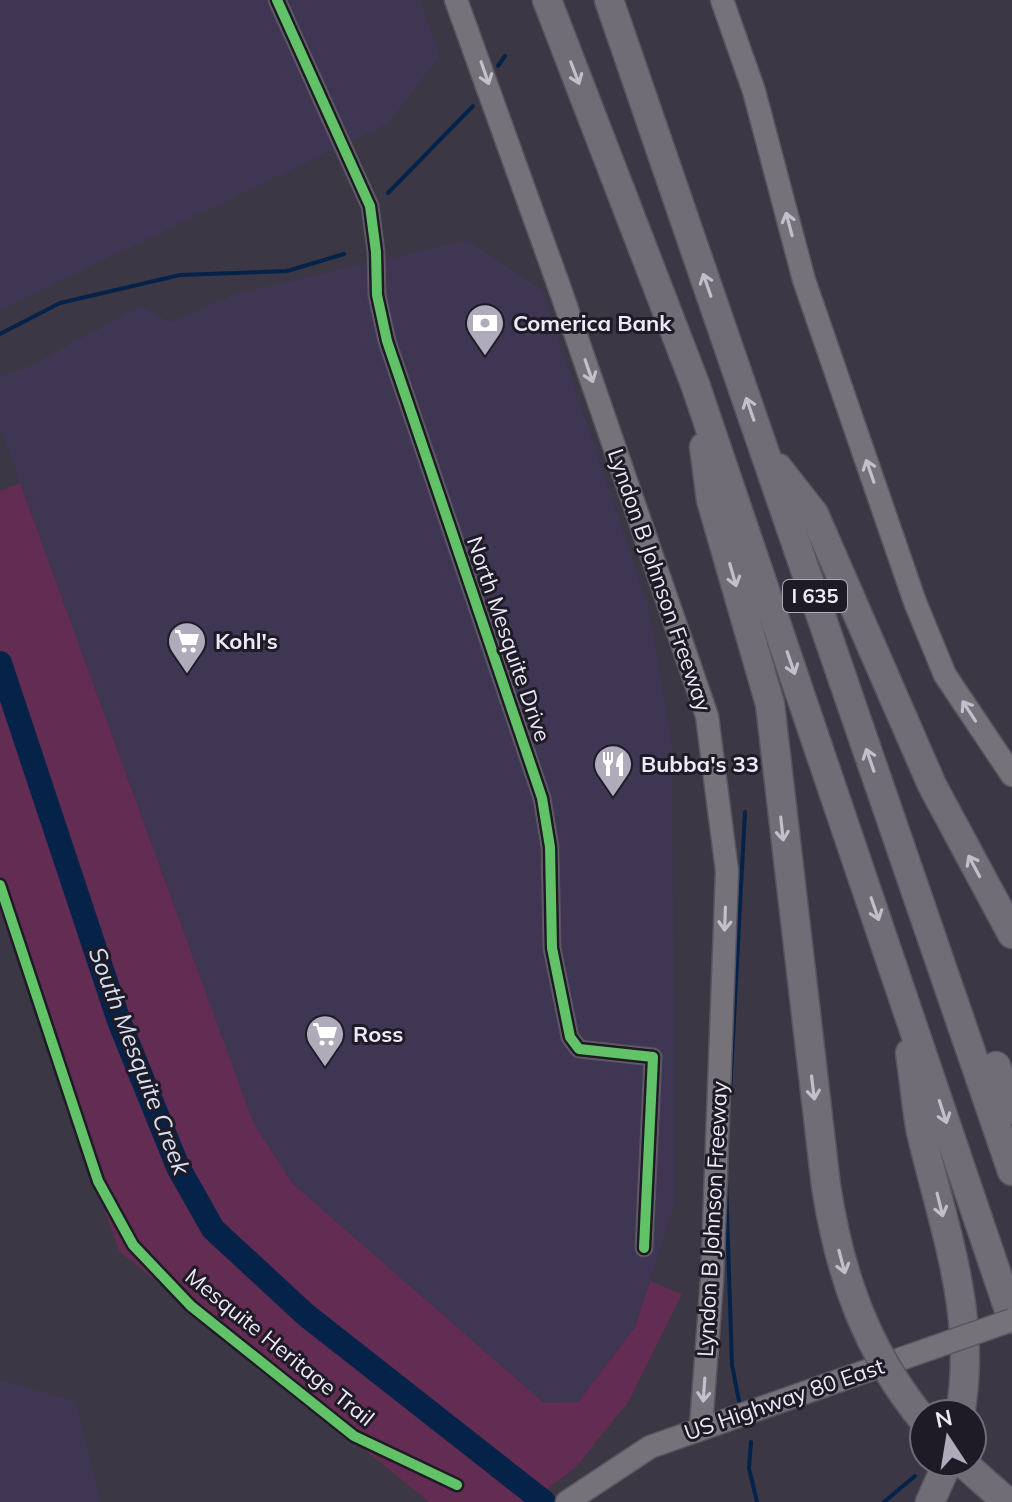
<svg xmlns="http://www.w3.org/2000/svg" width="1012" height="1502" viewBox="0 0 1012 1502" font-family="Mulish,sans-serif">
	<rect width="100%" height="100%" fill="#3b3744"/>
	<g fill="#3f3653">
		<polygon points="0,0 420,0 440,55 389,123 0,310"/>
		<polygon points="467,240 542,290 648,605 672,744 675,1202 635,1327 577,1403 544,1403 292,1183 253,1122 0,427 0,377 29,366 141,306 170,322 236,294"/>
		<polygon points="0,1380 75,1401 101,1502 0,1502"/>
	</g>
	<polygon fill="#622c53" points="20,483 253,1122 292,1183 544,1403 578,1402 635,1327 650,1281 682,1294 629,1401 575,1468 530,1502 429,1502 119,1251 0,911 0,491"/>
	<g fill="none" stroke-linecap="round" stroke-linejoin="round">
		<g stroke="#052349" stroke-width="4">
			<polyline points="498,66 505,56"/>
			<polyline points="388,193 473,106"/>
			<polyline points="0,334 60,303 180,275 287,271 344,254"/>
			<polyline points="730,1093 745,812"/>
			<polyline points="726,1182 732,1365 739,1401"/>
			<polyline points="751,1442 749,1468 757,1502"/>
			<polyline points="884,1502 915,1476"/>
		</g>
		<polyline stroke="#052349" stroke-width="24" points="0,663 119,1021 178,1167 213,1229 306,1315 544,1502"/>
		<defs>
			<polyline id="minor" points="277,0 370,206 376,252 377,295 387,341 542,798 550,847 552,948 570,1037 579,1049 653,1057 644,1248"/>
			<g id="secondary">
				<polyline points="456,0 560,289 707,716 727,871 712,1280 701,1426"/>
				<polyline points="722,0 754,91 804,280 915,602 945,675 1012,775"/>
				<polyline points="567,1502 650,1447 912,1355"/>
			</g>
			<g id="motorway">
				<polyline points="547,0 695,384 1012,1319"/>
				<polyline points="609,0 1012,1171"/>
				<polyline points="704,447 711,500 770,704 826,1186"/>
				<polyline points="778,468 814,514 932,785 1012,934"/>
				<path d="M910,1053C914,1079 916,1106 921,1132C943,1226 978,1316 960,1414"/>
				<polyline points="996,1066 1012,1110"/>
				<polyline points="962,1462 1007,1502"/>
				<polyline points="930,1502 948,1462"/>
			</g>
		</defs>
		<use href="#minor" stroke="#585460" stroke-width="19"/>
		<use href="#secondary" stroke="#585460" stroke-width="25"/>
		<use href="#motorway" stroke="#585460" stroke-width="31"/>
		<use href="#minor" stroke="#726e75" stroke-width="16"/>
		<use href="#secondary" stroke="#757279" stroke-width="22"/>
		<use href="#motorway" stroke="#716d76" stroke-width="28"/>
		<defs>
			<polyline id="secondary-bridge" points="912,1355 1012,1320"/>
			<path id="motorway-bridge" d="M826,1186C840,1276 866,1350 924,1421"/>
		</defs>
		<use href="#secondary-bridge" stroke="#585460" stroke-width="25" stroke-linecap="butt"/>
		<use href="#motorway-bridge" stroke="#585460" stroke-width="31" stroke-linecap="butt"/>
		<use href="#secondary-bridge" stroke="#757279" stroke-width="22"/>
		<use href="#motorway-bridge" stroke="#716d76" stroke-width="28"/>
		<defs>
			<g id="cycleway">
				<polyline points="277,0 370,206 376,252 377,295 387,341 542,798 550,847 552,948 570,1037 579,1049 653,1057 644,1248"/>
				<polyline points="0,885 98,1181 133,1245 191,1306 354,1436 457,1485"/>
			</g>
		</defs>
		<use href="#cycleway" stroke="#1f1b26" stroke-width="15"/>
		<use href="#cycleway" stroke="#61c268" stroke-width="10"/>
	</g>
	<defs><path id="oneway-shaft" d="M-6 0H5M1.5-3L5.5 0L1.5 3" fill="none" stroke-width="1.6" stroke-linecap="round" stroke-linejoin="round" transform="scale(2)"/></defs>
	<g stroke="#c3bfcc">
		<use href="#oneway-shaft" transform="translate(485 73) rotate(71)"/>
		<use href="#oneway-shaft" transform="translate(789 224) rotate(-105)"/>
		<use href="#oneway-shaft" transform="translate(589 371) rotate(71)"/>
		<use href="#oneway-shaft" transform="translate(870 471) rotate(-109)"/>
		<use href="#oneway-shaft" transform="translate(969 711) rotate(-123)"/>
		<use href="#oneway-shaft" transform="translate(725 919) rotate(92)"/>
		<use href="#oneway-shaft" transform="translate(704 1390) rotate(94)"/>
	</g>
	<g stroke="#c2becb">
		<use href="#oneway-shaft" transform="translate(575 73) rotate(69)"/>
		<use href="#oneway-shaft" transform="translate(707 285) rotate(-109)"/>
		<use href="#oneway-shaft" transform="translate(750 409) rotate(-109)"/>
		<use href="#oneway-shaft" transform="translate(733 575) rotate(74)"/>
		<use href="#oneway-shaft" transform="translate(791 663) rotate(71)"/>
		<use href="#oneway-shaft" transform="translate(870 760) rotate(-109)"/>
		<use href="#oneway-shaft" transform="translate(782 829) rotate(84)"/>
		<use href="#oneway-shaft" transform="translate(974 866) rotate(-118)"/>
		<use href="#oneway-shaft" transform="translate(875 909) rotate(71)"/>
		<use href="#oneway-shaft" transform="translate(813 1088) rotate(83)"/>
		<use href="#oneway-shaft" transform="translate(943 1112) rotate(72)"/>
		<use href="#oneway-shaft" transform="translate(940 1205) rotate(76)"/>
		<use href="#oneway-shaft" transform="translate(842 1262) rotate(75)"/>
	</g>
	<defs>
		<symbol id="bank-pin" viewBox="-11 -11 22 30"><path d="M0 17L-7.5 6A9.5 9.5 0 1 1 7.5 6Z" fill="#afabba" stroke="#1f1b26"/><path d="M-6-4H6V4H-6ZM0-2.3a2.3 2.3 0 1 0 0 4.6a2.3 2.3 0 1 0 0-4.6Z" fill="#fff"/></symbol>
		<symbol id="supermarket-pin" viewBox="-11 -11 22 30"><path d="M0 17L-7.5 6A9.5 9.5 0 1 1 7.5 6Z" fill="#afabba" stroke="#1f1b26"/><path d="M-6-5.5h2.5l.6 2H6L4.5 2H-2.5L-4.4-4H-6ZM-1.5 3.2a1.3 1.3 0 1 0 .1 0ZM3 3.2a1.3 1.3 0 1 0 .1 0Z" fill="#fff"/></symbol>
		<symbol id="restaurant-pin" viewBox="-11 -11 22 30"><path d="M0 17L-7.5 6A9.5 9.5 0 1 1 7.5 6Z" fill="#afabba" stroke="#1f1b26"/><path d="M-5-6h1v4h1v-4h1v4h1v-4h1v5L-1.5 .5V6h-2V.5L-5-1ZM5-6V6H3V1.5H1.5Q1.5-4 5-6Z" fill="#fff"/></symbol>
	</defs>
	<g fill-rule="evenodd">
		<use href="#bank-pin" x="463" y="301" width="44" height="60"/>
		<use href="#supermarket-pin" x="165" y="619" width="44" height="60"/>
		<use href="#restaurant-pin" x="591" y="742" width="44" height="60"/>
		<use href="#supermarket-pin" x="303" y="1012" width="44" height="60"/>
	</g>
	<g text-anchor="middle" stroke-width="6" stroke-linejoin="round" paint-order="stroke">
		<rect fill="#1f1b26" stroke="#afabba" stroke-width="2" x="783" y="580" width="64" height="32" rx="6"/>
		<g font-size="20" font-weight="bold" fill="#ede9f9">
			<text x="815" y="603">I 635</text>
		</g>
		<g font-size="22" font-weight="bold" fill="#ede9f9" stroke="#1f1b26" text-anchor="start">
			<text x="513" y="331">Comerica Bank</text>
			<text x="215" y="649">Kohl's</text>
			<text x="641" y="772">Bubba's 33</text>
			<text x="353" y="1042">Ross</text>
		</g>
		<g font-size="22" fill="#ede9f9" stroke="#1f1b26">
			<text transform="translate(660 580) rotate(71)" y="8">Lyndon B Johnson Freeway</text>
			<text transform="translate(509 639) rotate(71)" y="8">North Mesquite Drive</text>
			<text transform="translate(712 1219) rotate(-87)" y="8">Lyndon B Johnson Freeway</text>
			<text transform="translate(280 1347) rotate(39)" y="8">Mesquite Heritage Trail</text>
			<text transform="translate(784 1399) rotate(-19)" y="8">US Highway 80 East</text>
		</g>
		<g font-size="24" font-style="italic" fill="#d6e2f4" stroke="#1f1b26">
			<text transform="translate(139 1061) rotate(69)" y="8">South Mesquite Creek</text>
		</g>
	</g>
	<g transform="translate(948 1438) rotate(348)"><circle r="38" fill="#1f1b26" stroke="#716d7a" stroke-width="2"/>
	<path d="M0-6L14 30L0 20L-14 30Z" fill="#afabba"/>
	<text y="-12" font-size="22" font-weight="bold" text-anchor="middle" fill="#ede9f9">N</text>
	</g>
</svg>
